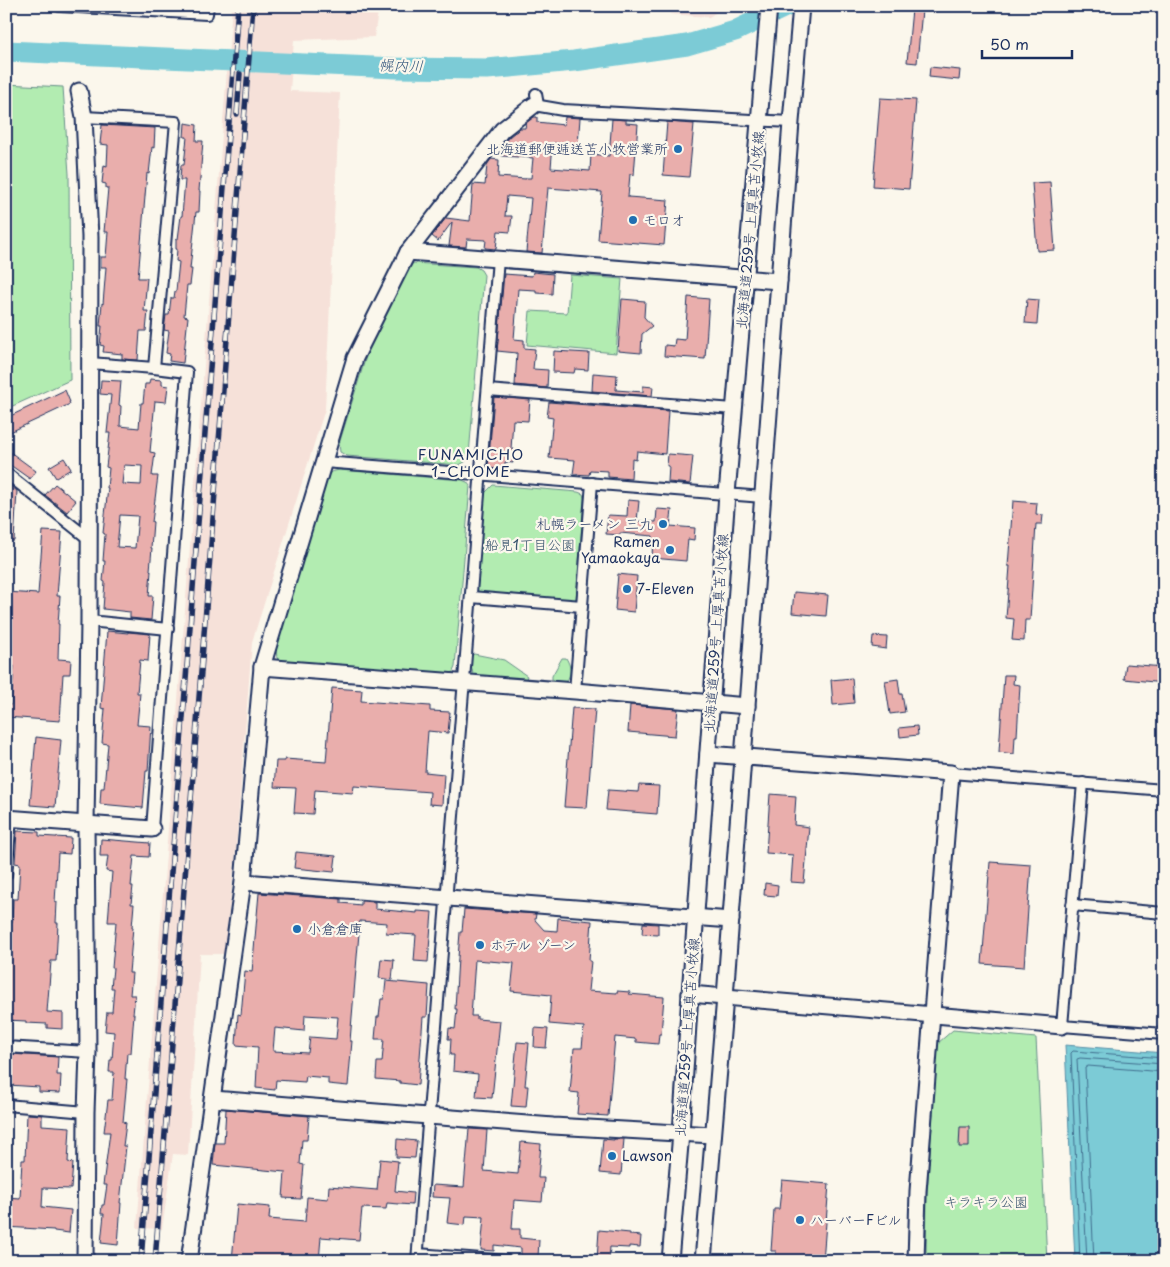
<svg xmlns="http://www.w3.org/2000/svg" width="1170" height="1267" viewBox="0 0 1170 1267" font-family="'Playpen Sans','Klee One',sans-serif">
	<rect width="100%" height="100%" fill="#fbf7ec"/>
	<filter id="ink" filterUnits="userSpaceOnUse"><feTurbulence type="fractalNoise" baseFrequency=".02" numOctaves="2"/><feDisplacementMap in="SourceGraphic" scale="10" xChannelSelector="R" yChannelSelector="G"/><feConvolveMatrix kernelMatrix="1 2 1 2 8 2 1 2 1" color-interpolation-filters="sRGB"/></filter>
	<g filter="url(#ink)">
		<g fill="#f6e1d9">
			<polygon points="232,6 379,6 374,37 294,40 290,91 340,93 325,409 252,642 235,861 224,954 200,954 188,1155 173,1154 162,1229 137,1228"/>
			<polygon points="671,6 726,6 709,17 670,14"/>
		</g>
		<g fill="#b2ecb1" stroke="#668e88">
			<polygon points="6,84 63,87 69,174 70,380 6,409"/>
			<polygon points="413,263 476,267 481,270 484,275 469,455 465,462 459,465 347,456 340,452 339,444 368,350 409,268"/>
			<polygon points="570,275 622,279 616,353 527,345 530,311 567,313"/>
			<polygon points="339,470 462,480 467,482 470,486 455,667 452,674 446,676 283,663 277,658 276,649 325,479 331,472"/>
			<polygon points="493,485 578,492 583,494 584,498 576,600 477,592 485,493"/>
			<polygon points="474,654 504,660 527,676 526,679 478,677 473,674 471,665 471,656"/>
			<path d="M562,658H566C571,666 572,674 566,682L552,681V676Z"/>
			<polygon points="953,1030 1036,1038 1047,1261 926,1261 927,1194 938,1043"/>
		</g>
		<polygon fill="#7bcbd6" stroke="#558da6" points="1065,1045 1164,1053 1164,1261 1075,1261"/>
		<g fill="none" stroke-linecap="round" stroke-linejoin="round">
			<g stroke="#416d8e" stroke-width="1">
				<polyline points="1080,1261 1071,1053 1073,1051 1164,1058"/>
				<polyline points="1087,1261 1077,1059 1080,1058 1164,1064"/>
				<polyline points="1094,1261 1085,1068 1088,1066 1164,1072"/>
			</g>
			<polyline stroke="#7bcbd6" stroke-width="21" points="6,51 396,68 487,69 574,61 687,45 735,31 787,6"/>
		</g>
		<g fill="#e9aeac" stroke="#1b2f5e" fill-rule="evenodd">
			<polygon points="912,9 922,10 917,63 907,62"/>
			<polygon points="930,67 960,70 959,80 929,77"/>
			<polygon points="880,98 916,100 909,189 873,186"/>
			<polygon points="534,117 537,117 537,122 564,125 565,117 580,118 578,145 553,143 551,168 590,171 591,154 609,156 612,119 626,120 626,123 638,124 634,175 630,174 628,197 668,200 664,245 598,240 602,192 548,188 542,253 526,252 531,198 507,196 505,216 512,216 510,232 498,231 496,249 485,248 486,240 467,239 466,247 449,246 452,222 438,241 432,236 446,218 470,221 473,184 485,185 487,165 491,159 499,160 498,177 526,179 526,178 531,178 533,158 502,156 503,144 509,137 515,132 516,132 520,128 525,128 526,123"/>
			<polygon points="667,122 694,124 689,177 663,175"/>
			<polygon points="185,123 197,125 196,141 203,141 199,191 200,191 199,212 196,212 190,269 192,269 190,285 187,285 184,316 188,317 183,363 169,361 170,354 166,353 169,331 164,330 166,315 169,315 171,298 174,298 175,291 176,291 179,262 176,261 177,249 176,249 176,239 178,239 181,216 182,216 185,180 180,180 181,165 184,165 187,137 184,137"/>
			<polygon points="102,125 155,128 154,148 152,147 149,174 147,173 138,278 147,278 144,311 148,311 146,331 140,331 138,360 122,359 122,354 103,352 104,346 100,345 102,326 100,326 102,303 103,304 106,267 101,267 101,257 106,257 108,232 104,232 108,188 106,188 106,184 102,183 104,165 107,166 108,145 100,144"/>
			<polygon points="1050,182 1055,250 1037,251 1032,183"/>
			<polygon points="533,272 553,274 552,294 536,293 536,290 518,289 514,339 524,340 524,348 535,349 533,369 548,370 547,388 515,385 517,353 497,351 504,274 532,276"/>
			<polygon points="688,297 709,299 705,359 664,356 665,345 674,346 675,339 685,340"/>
			<polygon points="622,299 645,301 644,317 652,326 642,334 641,353 618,351"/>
			<polygon points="1027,299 1039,300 1037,324 1025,323"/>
			<polygon points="554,351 589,353 588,370 575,369 574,373 553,372"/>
			<polygon points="593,373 617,375 616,390 643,392 643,386 653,387 652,396 592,391"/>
			<path d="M150,379L162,380V385L168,386L166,402L155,401L150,452L155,453L152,476H158L152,522H153L151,548H152L150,570L151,571L149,596H153L151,620L130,618V612L103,609L105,582L103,581L105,561H103L105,534L103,533L108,488H107L109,468L106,467L110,433H107L111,395L100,394L101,380L121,381L119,405L121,406L120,426L139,428L141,403H143L145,384H149ZM124,465L142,466L141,485L122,484ZM120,515L138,516L135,548L117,547Z"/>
			<polygon points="65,390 70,402 69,402 70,404 6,434 6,418"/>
			<polygon points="494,397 530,400 528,421 513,420 511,449 514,449 513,463 505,462 505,470 488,468"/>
			<polygon points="549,402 668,411 665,454 637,451 636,460 632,459 631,479 608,477 608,471 590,470 589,475 573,474 575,460 549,458 553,418 547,417"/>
			<polygon points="6,449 36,471 30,479 6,462"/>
			<polygon points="668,454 693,456 690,484 668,482 669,466 667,466"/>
			<polygon points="64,458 71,469 56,478 49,467"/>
			<polygon points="6,484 8,484 17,491 14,541 6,541"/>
			<polygon points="55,484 76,501 67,512 45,495"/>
			<polygon points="628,500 639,501 637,521 656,522 657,509 672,510 670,526 695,528 694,540 688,539 686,561 652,558 653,536 620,533 620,535 606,534 608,515 627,516"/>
			<polygon points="1013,501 1037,503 1036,514 1043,515 1042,524 1036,524 1030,620 1025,620 1024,641 1012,640 1014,619 1006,618 1010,566 1008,566"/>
			<polygon points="43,531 62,532 57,596 60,596 58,624 59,624 58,659 71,660 70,674 63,674 60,721 6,717 6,705 11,705 14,666 6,665 6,592 38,594"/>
			<polygon points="618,574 637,576 634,612 615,610"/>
			<polygon points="794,592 828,595 826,616 792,613"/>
			<polygon points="107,631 128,633 128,632 150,634 148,661 140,660 137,693 140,693 137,725 151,726 148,771 146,771 143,808 100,804 101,788 104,788 108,744 102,743 105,709 101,708"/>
			<polygon points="873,636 887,637 886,649 872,647"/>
			<polygon points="1126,664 1164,667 1164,683 1124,679"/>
			<polygon points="1004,675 1014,675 1013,684 1020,685 1017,736 1015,736 1014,754 999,752"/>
			<polygon points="852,678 854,703 833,705 831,680"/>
			<polygon points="898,679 900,694 902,694 905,712 890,714 885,681"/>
			<polygon points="332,688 362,690 361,701 430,706 430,711 450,712 448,733 428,731 425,772 444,774 442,805 429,804 430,792 354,786 353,793 315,790 313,814 294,813 296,788 274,787 276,761 285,761 285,759 326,762"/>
			<polygon points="630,705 678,709 675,736 628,732"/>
			<polygon points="572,708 595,709 587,808 564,807"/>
			<polygon points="917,726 918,735 900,737 899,728"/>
			<polygon points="36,737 61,740 55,807 30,805"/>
			<polygon points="639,785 659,786 657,814 606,810 608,790 638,792"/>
			<polygon points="770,794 796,796 794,825 809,827 804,883 791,882 793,855 766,853"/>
			<polygon points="17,831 39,832 39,836 71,838 70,854 58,853 55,902 57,902 56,923 58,923 56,961 51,961 47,1012 63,1013 63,1029 47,1028 47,1024 26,1023 26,1021 6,1020 6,983 10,921 12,922 13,899 18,899 20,864 15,863"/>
			<polygon points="101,839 150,843 149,857 134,856 131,886 133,886 131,904 134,904 132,927 133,927 129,973 132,973 130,995 135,995 133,1014 134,1014 131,1053 127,1053 125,1079 127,1079 123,1122 126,1123 123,1146 126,1146 120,1203 121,1203 118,1245 101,1243 104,1214 101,1214 102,1205 104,1205 107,1185 103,1185 110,1132 104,1132 108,1100 112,1100 114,1072 109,1072 110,1060 112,1060 114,1032 105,1031 107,1012 112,1012 114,988 111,988 113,968 112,968 116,922 108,922 112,872 106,871 108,856 100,856"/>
			<polygon points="296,852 336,856 334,872 294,868"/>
			<polygon points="990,862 1031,865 1024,967 982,964"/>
			<polygon points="765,883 778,885 777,896 764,895"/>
			<path d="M259,893L341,899V903L361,905V901L375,902V909L417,913V911L432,912L428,962L414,961L416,935L386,933L387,923L360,921L350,1041H352L348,1086L328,1084V1078L306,1076L305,1082L276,1080L275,1090L256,1088L258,1047L236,1045L238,1014L241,1015L245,971L252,972ZM305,1015L338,1017L336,1039L310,1037L308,1053L273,1051L275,1028L304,1031Z"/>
			<polygon points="464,909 536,914 535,920 544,930 557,931 558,918 592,921 589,961 591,961 588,991 617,993 617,991 630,992 629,994 664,997 661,1034 659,1034 658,1044 636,1042 636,1039 615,1037 608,1116 577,1114 579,1093 570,1092 574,1048 582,1048 584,1027 549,1024 551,995 511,991 514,963 475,960 471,1016 477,1016 477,1019 500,1021 492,1098 476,1097 478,1074 453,1071 454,1055 450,1055 451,1039 448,1039 449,1028 455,1029 457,1009 455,1009 458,958 460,932 462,932"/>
			<polygon points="643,923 658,924 658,935 642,934"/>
			<polygon points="381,959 394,960 392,980 379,978"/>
			<polygon points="386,981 429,985 427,1017 423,1017 418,1085 400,1083 400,1081 376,1079 377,1062 382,1062 384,1039 375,1039 377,1017 379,1017 381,999 384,999"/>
			<polygon points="535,1028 548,1029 546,1048 534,1047"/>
			<polygon points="517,1042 529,1043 525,1086 528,1086 526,1107 511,1106"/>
			<polygon points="10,1054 58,1057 57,1075 61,1075 60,1093 39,1092 39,1087 8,1085"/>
			<polygon points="226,1109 309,1116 307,1140 302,1140 300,1164 304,1165 301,1199 283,1198 285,1172 213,1165 215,1143 224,1143"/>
			<polygon points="27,1114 42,1115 42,1125 70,1127 68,1162 73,1163 71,1189 43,1188 42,1207 71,1210 69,1233 54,1231 54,1230 6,1227 6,1197 20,1198 22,1160 25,1160"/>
			<polygon points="960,1127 969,1127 969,1147 959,1147"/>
			<polygon points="469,1129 487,1130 484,1171 518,1174 521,1142 541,1144 538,1178 544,1178 542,1202 514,1200 512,1229 520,1229 520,1238 539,1240 538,1257 521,1256 521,1248 494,1245 494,1251 481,1250 484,1217 466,1216 465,1225 447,1223 450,1198 432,1197 433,1185 464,1187"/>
			<polygon points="397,1139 417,1141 415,1158 396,1157"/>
			<polygon points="603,1139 614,1140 614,1139 624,1139 621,1175 600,1173"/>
			<polygon points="380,1159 398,1161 395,1191 413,1193 412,1205 387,1203 386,1209 362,1208 359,1240 321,1237 319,1261 232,1261 237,1204 270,1207 269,1219 305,1222 307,1197 328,1199 329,1186 377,1190"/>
			<polygon points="782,1180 829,1184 823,1261 775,1261 776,1251 771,1251 774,1209 779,1209"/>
			<polygon points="599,1230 630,1233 630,1235 641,1236 640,1247 629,1246 629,1248 610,1247 609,1261 597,1260"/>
		</g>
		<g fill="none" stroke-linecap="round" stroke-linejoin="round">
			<defs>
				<g id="street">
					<polyline points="60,6 207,14 208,6"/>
					<polyline points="536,94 538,105"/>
					<polyline points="534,105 563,110 791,122"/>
					<polyline points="84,117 176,122 154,368"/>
					<polyline points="90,363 154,368 187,372 152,829"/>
					<polyline points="488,390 734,409"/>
					<polyline points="324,462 763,497"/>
					<polyline points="6,473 89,539"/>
					<polyline points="471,597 582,606"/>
					<polyline points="89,621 168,629"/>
					<polyline points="575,691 592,483"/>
					<polyline points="951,773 1164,790"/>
					<polyline points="1083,783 1062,1026 1164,1034"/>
					<polyline points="6,875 11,818"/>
					<polyline points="1072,905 1164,913"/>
					<polyline points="6,1047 88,1052"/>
					<polyline points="6,1105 86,1112"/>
					<polyline points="418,1254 507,1261"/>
					<polyline points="417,1261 498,259"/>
				</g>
				<g id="secondary">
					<polyline points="79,91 84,117 90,237 89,621 86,824 88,1052 86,1112 85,1261"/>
					<polyline points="408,252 779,281"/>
					<polyline points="262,667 575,691 747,706"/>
					<polyline points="708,754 951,773 918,1191 916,1261"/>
					<polyline points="6,818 152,829"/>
					<polyline points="243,882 731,920"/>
					<polyline points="690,994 1062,1026"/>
					<polyline points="213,1099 553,1126 713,1135"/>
					<polyline points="189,1261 243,882 262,667 355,358 408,252 502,130 534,105"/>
					<polyline points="670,1261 681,1133 690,994 727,494 769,6"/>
					<polyline points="703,1261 725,997 791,122 801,6"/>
				</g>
			</defs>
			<use href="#street" stroke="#1b2f5e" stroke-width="14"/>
			<use href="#secondary" stroke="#1b2f5e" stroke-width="19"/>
			<use href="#street" stroke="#fbf7ec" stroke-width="10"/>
			<use href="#secondary" stroke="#fbf7ec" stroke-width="15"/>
			<defs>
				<g id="rail">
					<polyline points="237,114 240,74"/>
					<polyline points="141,1261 238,6"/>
					<polyline points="155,1261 253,6"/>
				</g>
			</defs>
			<use href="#rail" stroke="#1b2f5e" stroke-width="5.5"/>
			<use href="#rail" stroke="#fbf7ec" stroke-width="4" stroke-dasharray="11" stroke-linecap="butt"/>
		</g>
	</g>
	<g fill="#1f6fb2" stroke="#fbf7ec" stroke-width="2">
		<circle cx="678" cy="149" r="5"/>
		<circle cx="633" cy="220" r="5"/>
		<circle cx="663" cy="524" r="5"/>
		<circle cx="670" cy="550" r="5"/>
		<circle cx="627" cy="589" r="5"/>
		<circle cx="297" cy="929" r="5"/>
		<circle cx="480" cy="945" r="5"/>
		<circle cx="612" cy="1156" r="5"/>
		<circle cx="800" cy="1220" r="5"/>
	</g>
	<g text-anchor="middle" stroke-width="4.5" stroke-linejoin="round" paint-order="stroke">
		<g font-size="14" fill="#1b2f5e" stroke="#fbf7ec" text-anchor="start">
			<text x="668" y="154" text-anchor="end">北海道郵便逓送苫小牧営業所</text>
			<text x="643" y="225">モロオ</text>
			<text x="653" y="529" text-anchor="end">札幌ラーメン 三九</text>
			<text x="660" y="547" text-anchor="end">Ramen<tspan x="660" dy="16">Yamaokaya</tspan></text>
			<text x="637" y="594">7-Eleven</text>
			<text x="307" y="934">小倉倉庫</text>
			<text x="490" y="950">ホテル ゾーン</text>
			<text x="622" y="1161">Lawson</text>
			<text x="810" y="1225">ハーバーFビル</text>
		</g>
		<g font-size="14" fill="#1b2f5e" stroke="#fbf7ec">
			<text transform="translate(750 230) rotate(-85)" y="5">北海道道259号 上厚真苫小牧線</text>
			<text transform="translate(716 633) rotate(-86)" y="5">北海道道259号 上厚真苫小牧線</text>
			<text transform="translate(687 1037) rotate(-86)" y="5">北海道道259号 上厚真苫小牧線</text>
		</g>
		<g font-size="14" fill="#39556f" stroke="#fbf7ec">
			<text x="530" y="550">船見1丁目公園</text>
			<text x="986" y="1207">キラキラ公園</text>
		</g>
		<g font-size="15" font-style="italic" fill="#33567c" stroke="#fbf7ec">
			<text transform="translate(401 66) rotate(2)" y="5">幌内川</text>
		</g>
		<g font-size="15" letter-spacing="1" fill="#1b2f5e" stroke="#fbf7ec">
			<text x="471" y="460">FUNAMICHO<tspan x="471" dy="17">1-CHOME</tspan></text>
		</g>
	</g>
	<rect width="1170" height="1267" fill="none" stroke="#fbf7ec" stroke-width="25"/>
	<rect x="12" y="12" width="1145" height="1242" fill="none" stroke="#1b2f5e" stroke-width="2" filter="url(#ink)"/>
	<path d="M982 50v8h90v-8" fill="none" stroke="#1b2f5e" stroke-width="2.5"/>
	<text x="990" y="50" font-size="15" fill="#1b2f5e" stroke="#fbf7ec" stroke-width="4" paint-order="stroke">50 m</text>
</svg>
